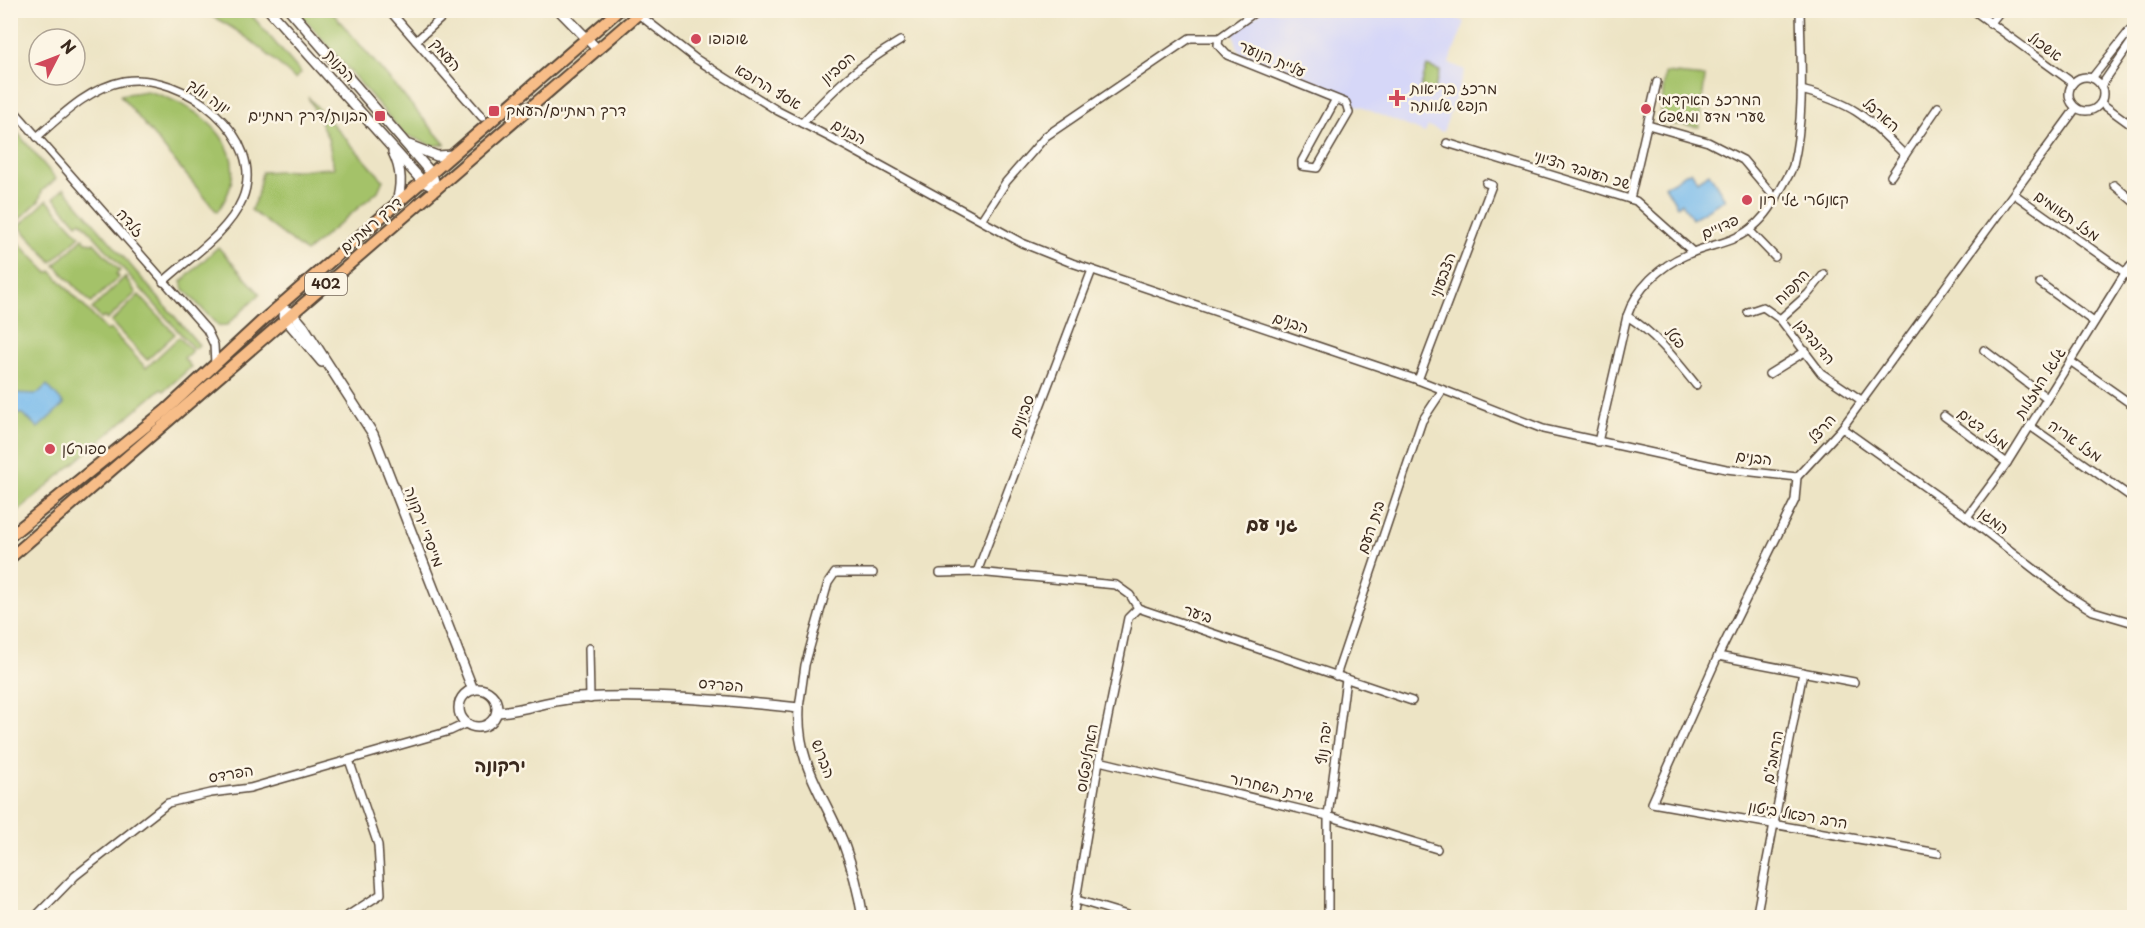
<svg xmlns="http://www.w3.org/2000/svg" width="2145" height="928" viewBox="0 0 2145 928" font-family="'Playpen Sans','Playpen Sans Hebrew',sans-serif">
	<rect width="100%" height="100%" fill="#fcf5e5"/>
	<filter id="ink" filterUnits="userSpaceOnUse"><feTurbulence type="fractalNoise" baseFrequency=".0167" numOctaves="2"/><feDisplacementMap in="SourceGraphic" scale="12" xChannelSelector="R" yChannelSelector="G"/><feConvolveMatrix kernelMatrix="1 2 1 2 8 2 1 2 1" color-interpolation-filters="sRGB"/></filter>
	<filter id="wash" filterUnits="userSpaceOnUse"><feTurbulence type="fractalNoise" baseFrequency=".008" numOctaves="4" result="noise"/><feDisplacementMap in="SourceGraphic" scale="24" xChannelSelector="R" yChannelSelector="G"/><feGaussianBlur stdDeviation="1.35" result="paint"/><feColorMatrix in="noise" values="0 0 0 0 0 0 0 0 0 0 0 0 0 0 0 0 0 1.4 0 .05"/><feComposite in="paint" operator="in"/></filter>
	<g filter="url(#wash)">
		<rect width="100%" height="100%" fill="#ede4c5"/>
		<polygon fill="#d6d7f8" points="1263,11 1449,11 1454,17 1465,22 1449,63 1465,70 1443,132 1428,126 1425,133 1241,58 1233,32"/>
		<g fill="#a4c269" stroke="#707644" stroke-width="1.5">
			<path d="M200,11H248L301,73L295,79C266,52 237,26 200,11Z"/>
			<polygon points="298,11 331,11 445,144 433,146 404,134"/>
			<polygon points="1427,66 1440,71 1433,93 1420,89"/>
			<polygon points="1665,73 1705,77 1699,127 1660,123"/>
			<path d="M147,91C204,106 261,153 217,212L120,95Z"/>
			<polygon points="308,97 383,180 378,191 306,252 251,210 257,196 262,172 334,168 328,138"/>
			<polygon points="11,125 56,179 42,191 39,201 11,227"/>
			<polygon points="64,188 199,345 194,349 81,221 77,224 54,198"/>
			<polygon points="47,200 80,236 52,262 19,226"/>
			<polygon points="13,237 48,273 51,271 107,331 110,329 146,368 179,337 192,351 184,358 191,367 164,391 161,389 11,517 10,239"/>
			<polygon points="83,238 86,242 94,243 120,271 116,274 119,277 91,303 55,265"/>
			<polygon points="218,247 260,294 227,325 218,326 184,289 181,282"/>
			<polygon points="125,277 136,293 107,320 104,317 102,319 92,309"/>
			<polygon points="139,295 175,334 147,360 111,322"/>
		</g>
		<g fill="#76baec" stroke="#587285" stroke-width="1.5">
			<polygon points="1691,171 1697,181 1709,173 1725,199 1692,219 1682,203 1677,206 1665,186"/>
			<polygon points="47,385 64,404 38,428 23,414 11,413 11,393 37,394"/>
		</g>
	</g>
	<g filter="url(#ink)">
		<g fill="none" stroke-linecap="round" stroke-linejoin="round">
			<defs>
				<g id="minor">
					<polyline points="389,10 482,117"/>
					<polyline points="633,10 696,59 778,111 831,138 1022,243 1072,263 1418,380 1543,429 1726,469 1797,477"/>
					<polyline points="1258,10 1219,38 1218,45 1227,55 1346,103 1349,113 1317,168 1302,166 1302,161 1336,99"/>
					<polyline points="1973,10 2073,83"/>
					<polyline points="1990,24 2001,10"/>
					<polyline points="416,41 450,10"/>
					<circle cx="2086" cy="94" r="17"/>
					<polyline points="2092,78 2134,25"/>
					<polyline points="2101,86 2134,38"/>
					<path d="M1801,90C1856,104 1866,117 1905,155L1938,107"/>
					<polyline points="2101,103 2134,127"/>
					<polyline points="10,106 207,330 214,345 215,364"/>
					<path d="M802,123C836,87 856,67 900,41"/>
					<polyline points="1648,125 1708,142 1743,160 1776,199"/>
					<path d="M37,137C63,114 89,88 124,81C182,71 269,137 242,200C228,233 189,258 163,282"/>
					<polyline points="1447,143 1636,201 1693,252"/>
					<polyline points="1891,176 1905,155"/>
					<polyline points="2114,185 2134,202"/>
					<polyline points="2014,194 2134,279"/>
					<polyline points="1630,199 1657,82"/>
					<polyline points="982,219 1006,182 1046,136 1190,38 1219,38"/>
					<polyline points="1749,230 1775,257"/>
					<polyline points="2040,283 2094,322"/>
					<polyline points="1748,312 1763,307 1780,319 1821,373 1861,400"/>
					<path d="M1627,316C1656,334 1675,359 1696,385"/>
					<polyline points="1780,319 1808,294 1824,274"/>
					<polyline points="1984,350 2047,398"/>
					<polyline points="2070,361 2134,406"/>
					<polyline points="1769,374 1806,351"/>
					<polyline points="1418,380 1492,185 1486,183"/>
					<polyline points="1944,416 2007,463"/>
					<polyline points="2030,426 2134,499"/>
					<polyline points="1842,428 1967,517 2069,596 2093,611 2134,623"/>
					<path d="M1598,442L1627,316C1636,289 1660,266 1686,255C1707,245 1730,244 1749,230C1763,220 1773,205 1780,191C1784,183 1790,174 1793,166C1805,116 1801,61 1800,10"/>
					<polyline points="1967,517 2007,463 2125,273 2134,262"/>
					<polyline points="977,572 1092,270"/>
					<polyline points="940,573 977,572 1116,585 1130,595 1138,608 1412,701"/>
					<polyline points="589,648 590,699"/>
					<polyline points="1718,656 1854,682"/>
					<polyline points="1336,676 1422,421 1442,391"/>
					<polyline points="799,708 805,665 828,583 835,573 873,573"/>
					<polyline points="1099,761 1328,816 1437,849"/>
					<polyline points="1938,853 1652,803 1718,656 1795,500 1797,477 1842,428 2076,108"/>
					<polyline points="1077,900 1137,918"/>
					<polyline points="34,918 75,876 168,803 211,793 250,788 450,731 467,723"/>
					<polyline points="344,918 381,894 378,845 349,760"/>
					<polyline points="1073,918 1099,761 1128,618 1138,608"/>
					<polyline points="1328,918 1328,816 1346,679"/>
					<polyline points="1756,918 1803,672"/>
				</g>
				<g id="tertiary">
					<polyline points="269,10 423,182 436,188"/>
					<polyline points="290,10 432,174 436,188"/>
					<polyline points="559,10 597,49"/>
					<polyline points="409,145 437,156 453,155"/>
					<path d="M393,152C402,170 402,186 396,205"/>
					<polyline points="278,307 292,313 304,327 373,434 473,690"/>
					<polyline points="283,316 322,362"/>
					<circle cx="478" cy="708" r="19"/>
					<path d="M497,712C525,711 551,699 578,698C653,694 726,700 799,708C796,763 823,794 843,842C852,866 859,892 863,918"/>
				</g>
				<g id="primary">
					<polyline points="10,536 166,410 262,321 619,10"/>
					<polyline points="10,558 643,10"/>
				</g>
			</defs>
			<use href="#minor" stroke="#564637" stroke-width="10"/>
			<use href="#tertiary" stroke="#564637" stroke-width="12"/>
			<use href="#primary" stroke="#564637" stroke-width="14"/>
			<use href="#minor" stroke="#fff" stroke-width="7"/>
			<use href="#tertiary" stroke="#fff" stroke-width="9"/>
			<use href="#primary" stroke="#f7bd88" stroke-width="10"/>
		</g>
	</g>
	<g fill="#d1495b" stroke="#fcf5e5" stroke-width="2">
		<circle cx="696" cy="39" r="6"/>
		<path d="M1394 89h6v6h6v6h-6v6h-6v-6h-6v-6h6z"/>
		<circle cx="1646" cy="109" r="6"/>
		<rect x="488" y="105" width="12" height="12" rx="3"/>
		<rect x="374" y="110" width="12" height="12" rx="3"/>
		<circle cx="1747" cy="200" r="6"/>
		<circle cx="50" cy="449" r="6"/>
	</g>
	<g text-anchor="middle" stroke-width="5" stroke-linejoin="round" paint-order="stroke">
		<rect fill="#fcf5e5" stroke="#75675a" stroke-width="1.5" x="305" y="273" width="42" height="22" rx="4.5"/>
		<g font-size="14" font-weight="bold" fill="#3b2a1e">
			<text x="326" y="289">402</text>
		</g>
		<g font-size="15" fill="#3b2a1e" stroke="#fcf5e5" text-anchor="start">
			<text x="708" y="44">שופופו</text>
			<text x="1410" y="94">מרכז בריאות<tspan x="1410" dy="17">הנפש שלוותה</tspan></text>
			<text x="1658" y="105">המרכז האקדמי<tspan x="1658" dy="17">שערי מדע ומשפט</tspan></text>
			<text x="506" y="116">דרך רמתיים/העמק</text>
			<text x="368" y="121" text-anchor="end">הבנות/דרך רמתיים</text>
			<text x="1759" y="205">קאנטרי גלי רון</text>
			<text x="62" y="454">ספורטן</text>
		</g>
		<g font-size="15" fill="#3b2a1e" stroke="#fcf5e5">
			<text transform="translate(2045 47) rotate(36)" y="5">אשכול</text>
			<text transform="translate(446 55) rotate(49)" y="5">העמק</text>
			<text transform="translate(1272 59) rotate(23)" y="5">עליית הנוער</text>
			<text transform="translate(340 66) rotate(48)" y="5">הבנות</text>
			<text transform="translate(838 68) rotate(-41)" y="5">הסביון</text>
			<text transform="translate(768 87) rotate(31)" y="5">אסף הרופא</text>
			<text transform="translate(209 97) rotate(35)" y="5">יונה וולך</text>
			<text transform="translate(1881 115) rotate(41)" y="5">הארבל</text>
			<text transform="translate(849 132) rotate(29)" y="5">הבנים</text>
			<text transform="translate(1582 170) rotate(17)" y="5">שכ העובד הציוני</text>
			<text transform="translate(2067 216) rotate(35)" y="5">מזל תאומים</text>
			<text transform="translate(130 223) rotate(49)" y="5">זלדה</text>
			<text transform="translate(371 225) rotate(-41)" y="5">דרך רמתיים</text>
			<text transform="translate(1720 227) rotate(-24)" y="5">פדויים</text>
			<text transform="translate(1443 275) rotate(-69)" y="5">הצבעוני</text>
			<text transform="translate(1792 287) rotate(-46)" y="5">התפוח</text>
			<text transform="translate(1291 323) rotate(19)" y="5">הבנים</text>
			<text transform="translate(1675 338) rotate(48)" y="5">פטל</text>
			<text transform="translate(1815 342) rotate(51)" y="5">הדובדבן</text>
			<text transform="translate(2040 383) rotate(-58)" y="5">גלגל המזלות</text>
			<text transform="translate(1022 416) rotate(-69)" y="5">סביונים</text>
			<text transform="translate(1822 429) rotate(-49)" y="5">הרצל</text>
			<text transform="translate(1983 429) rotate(36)" y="5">מזל דגים</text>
			<text transform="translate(2075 441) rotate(35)" y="5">מזל אריה</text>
			<text transform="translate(1754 458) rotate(7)" y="5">הבנים</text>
			<text transform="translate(1994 521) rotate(38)" y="5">המגן</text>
			<text transform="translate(424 527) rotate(69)" y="5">מייסדי ירקונה</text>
			<text transform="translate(1371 527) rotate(-71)" y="5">בית העם</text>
			<text transform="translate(1198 614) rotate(19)" y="5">ביער</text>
			<text transform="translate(721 685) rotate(5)" y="5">הפרדס</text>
			<text transform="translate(1324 743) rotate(-83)" y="5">יפה נוף</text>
			<text transform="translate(1773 757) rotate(-79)" y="5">הרמב"ם</text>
			<text transform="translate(1087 758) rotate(-80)" y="5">האקליפטוס</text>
			<text transform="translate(823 759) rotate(69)" y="5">הברוש</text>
			<text transform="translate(231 774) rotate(-10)" y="5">הפרדס</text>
			<text transform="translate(1272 788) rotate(13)" y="5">שירת השחרור</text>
			<text transform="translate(1798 815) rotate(10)" y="5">הרב רפאל ביטון</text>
		</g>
		<g font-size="18" font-weight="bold" fill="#3b2a1e" stroke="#fcf5e5">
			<text x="1272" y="531">גני עם</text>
			<text x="500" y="772">ירקונה</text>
		</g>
	</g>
	<rect width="2145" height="928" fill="none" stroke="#fcf5e5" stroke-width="36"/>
	<g transform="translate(57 57) rotate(48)"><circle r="28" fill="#fcf5e5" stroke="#afa495" stroke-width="1.5"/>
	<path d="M0-4.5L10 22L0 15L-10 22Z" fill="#d1495b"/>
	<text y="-9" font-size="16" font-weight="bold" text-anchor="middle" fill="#3b2a1e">N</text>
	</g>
</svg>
